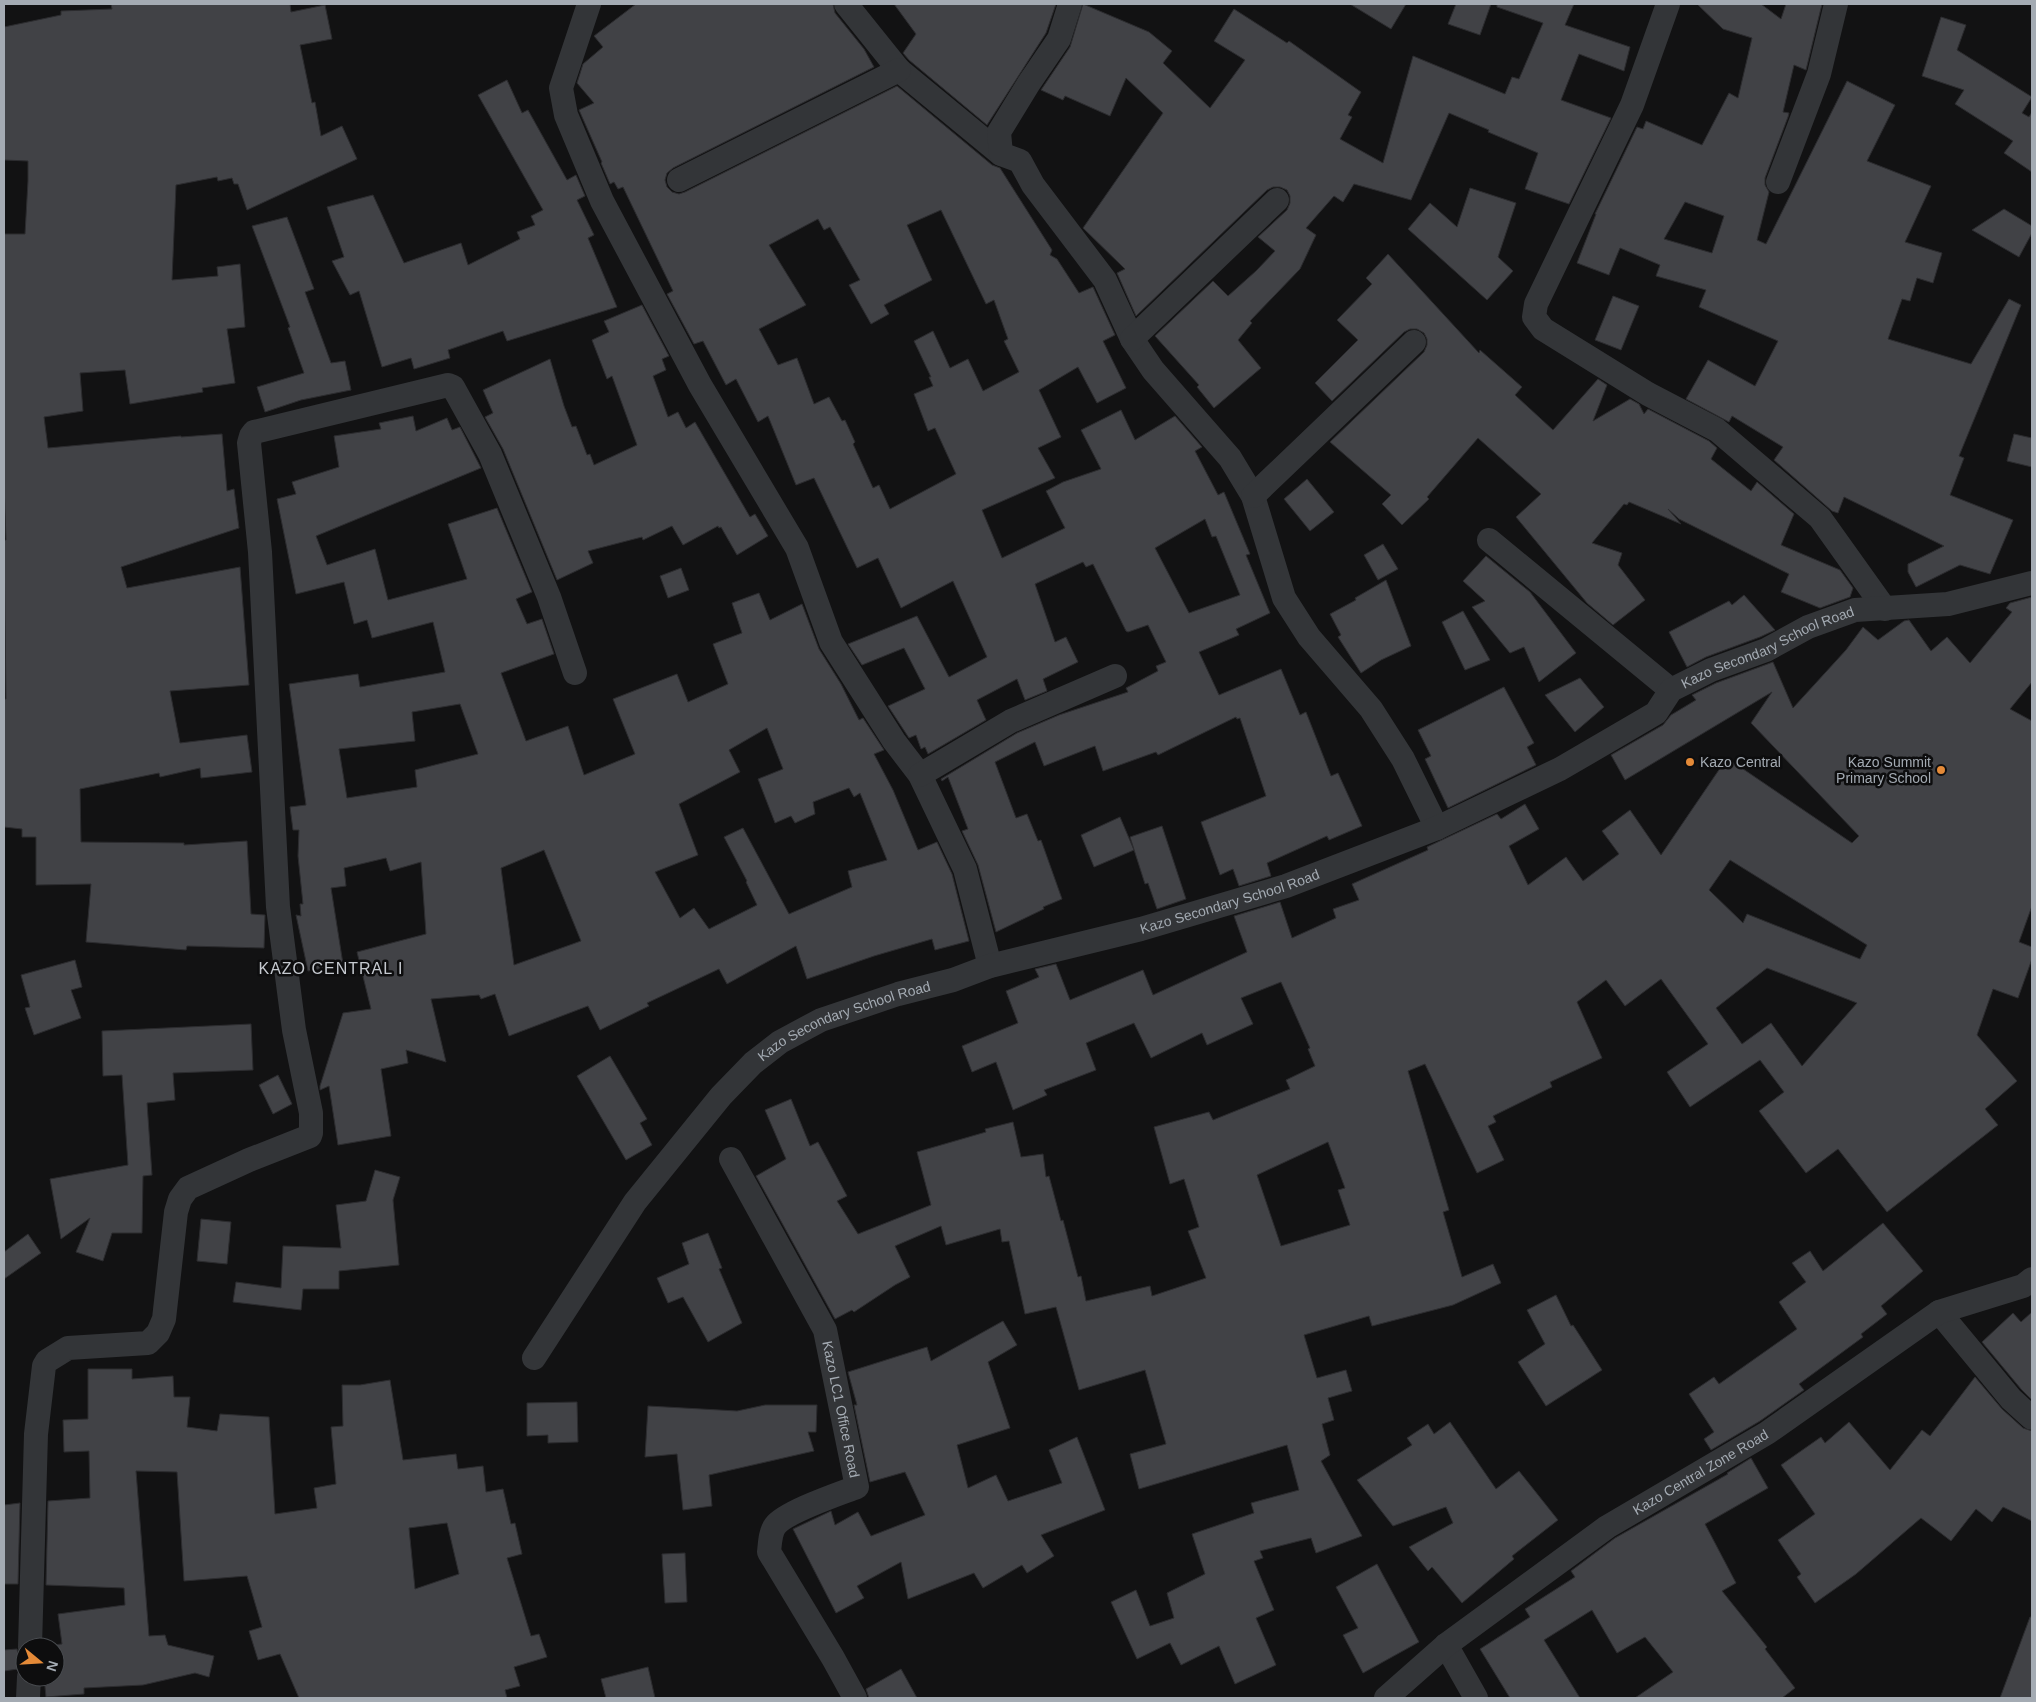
<svg xmlns="http://www.w3.org/2000/svg" width="2036" height="1702" viewBox="0 0 2036 1702" font-family="Arial,sans-serif">
	<rect width="100%" height="100%" fill="#121213"/>
	<g fill="#414246" stroke="#2c2c2f" fill-rule="evenodd">
		<polygon points="111,4 290,4 291,12 325,5 332,39 300,45 312,103 315,102 321,136 342,126 357,159 247,210 238,184 234,184 232,178 218,181 217,177 176,185 172,280 218,276 217,267 240,264 245,327 227,329 235,383 202,388 203,392 130,404 125,370 80,373 83,411 44,417 48,448 181,436 181,437 222,434 227,491 234,489 239,528 121,567 127,588 240,567 249,685 170,691 180,743 247,735 252,772 201,778 200,768 160,777 159,773 80,789 81,842 184,843 184,845 247,841 251,914 265,915 264,948 187,946 186,950 86,942 91,884 36,885 36,837 22,837 22,829 4,827 4,699 6,699 4,540 6,540 4,484 4,234 25,234 28,181 28,161 4,160 4,27 61,15 61,11 112,9"/>
		<path d="M636,4H833L835,13L864,49L874,67L673,168L667,173L665,180L667,187L672,192L679,194L685,192L897,86L992,165L1000,168L1052,250L1050,255L1057,259L1079,293L1093,287L1115,335L1103,341L1126,388L1097,403L1078,367L1039,390L1061,437L1038,448L1055,478L982,510L1002,558L1065,528L1046,491L1063,482L1101,469L1081,430L1121,410L1135,440L1175,416L1202,447L1195,451L1218,495L1224,492L1250,554L1246,555L1270,613L1236,629L1239,635L1199,652L1219,695L1281,669L1300,715L1306,712L1331,776L1338,773L1362,826L1329,840L1327,836L1267,863L1271,876L1239,886L1233,869L1220,875L1201,822L1266,796L1240,718L1237,719L1236,717L1158,755L1156,752L1103,771L1095,746L1044,766L1035,742L995,762L1016,818L1027,814L1038,841L1041,840L1062,899L1043,907L1044,909L996,932L978,865L962,831L968,829L948,777L942,781L941,779L1017,733L1059,715L1128,692L1126,688L1158,671L1156,666L1166,662L1148,625L1128,632L1126,631L1093,564L1086,567L1083,562L1035,584L1055,642L1066,637L1078,662L1043,679L1047,691L1025,700L1017,679L977,700L986,720L928,754L925,747L921,749L916,735L909,738L888,706L925,689L904,648L862,665L848,644L917,616L949,677L987,657L953,581L901,608L878,558L857,568L814,478L796,485L768,416L758,422L736,379L726,385L703,341L694,344L667,294L673,291L623,187L618,189L614,182L610,184L601,163L602,162L579,110L594,103L577,83L583,64L603,47L594,36ZM941,210L986,304L994,300L1008,339L1004,341L1019,372L983,391L968,359L950,368L933,331L914,341L931,377H929L933,386L914,394L928,431L935,428L956,474L890,509L879,485L873,488L853,444L855,442L845,420L842,421L829,397L814,404L797,358L778,365L759,329L806,305L769,245L818,219L824,230L830,227L860,280L849,285L871,324L889,314L884,305L932,280L907,225ZM1205,519L1212,537L1216,536L1240,595L1189,613L1155,548Z"/>
		<polygon points="894,4 1056,4 1046,33 987,125 909,60 903,53 916,34"/>
		<polygon points="1083,4 1149,32 1172,51 1163,63 1210,108 1245,60 1214,41 1234,9 1287,43 1289,41 1361,92 1348,115 1352,117 1340,139 1383,163 1413,56 1505,94 1512,77 1519,79 1543,23 1497,7 1497,4 1574,4 1565,25 1630,47 1624,71 1579,54 1561,100 1611,118 1569,204 1525,189 1538,153 1488,132 1489,130 1449,113 1411,200 1354,184 1343,202 1334,196 1306,228 1316,235 1300,269 1250,321 1252,323 1238,340 1261,368 1214,408 1197,387 1199,385 1155,336 1213,281 1228,296 1256,271 1275,251 1258,237 1287,210 1290,203 1290,196 1287,190 1280,187 1273,187 1267,190 1136,316 1117,273 1125,269 1083,228 1163,113 1126,78 1110,116 1065,96 1063,100 1041,90 1070,47"/>
		<polygon points="1350,4 1406,4 1391,29"/>
		<polygon points="1456,4 1491,4 1480,35 1448,24"/>
		<path d="M1697,4H1761L1781,19L1786,4H1822L1806,70L1794,65L1783,112L1789,113L1788,117L1765,178V185L1769,192L1757,240L1766,244L1847,81L1895,105L1867,161L1931,186L1905,242L1942,253L1933,283L1917,278L1910,301L1902,299L1888,339L1971,364L2009,299L2021,305L1959,456L1964,458L1950,495L2013,520L1990,574L1960,565L1916,587L1908,572V564L1944,546L1844,497L1838,513L1832,511L1774,460L1783,447L1732,416L1729,422L1686,399L1708,360L1755,386L1778,341L1699,307L1706,290L1656,276L1660,265L1620,248L1609,275L1577,263L1596,214H1595L1637,127L1643,129L1646,121L1702,145L1729,93L1738,98L1752,38L1723,29ZM1685,202L1724,216L1712,253L1664,239Z"/>
		<polygon points="1941,17 1966,25 1957,50 2032,97 2022,113 2029,117 2032,112 2032,172 2004,153 2013,141 1955,104 1964,90 1922,76"/>
		<polygon points="507,80 522,113 528,110 567,180 576,175 585,196 577,200 594,235 588,238 617,307 507,341 503,331 448,350 450,358 414,369 411,358 382,367 359,291 350,295 332,261 344,257 327,207 373,195 404,263 461,243 468,265 520,239 517,232 535,225 531,216 543,210 478,95"/>
		<polygon points="1470,188 1516,203 1498,257 1513,271 1487,300 1408,229 1430,203 1457,227"/>
		<polygon points="2004,209 2032,226 2032,233 2019,257 1972,230"/>
		<polygon points="287,217 314,289 305,292 331,363 345,361 351,390 301,400 265,412 257,387 304,373 288,328 290,327 252,226"/>
		<polygon points="1388,254 1479,353 1480,350 1522,387 1515,395 1553,430 1598,379 1607,385 1593,421 1630,399 1639,404 1644,414 1648,409 1709,441 1717,448 1711,459 1751,491 1757,482 1794,514 1781,545 1840,570 1853,588 1850,597 1820,608 1781,592 1789,574 1679,519 1668,509 1681,524 1629,502 1627,505 1624,504 1592,543 1622,553 1618,565 1645,600 1613,625 1587,603 1516,517 1541,494 1478,438 1427,497 1429,499 1402,525 1382,504 1391,495 1330,442 1424,352 1427,345 1427,339 1424,333 1417,329 1410,329 1404,332 1332,401 1315,383 1358,340 1337,320 1372,284 1366,278"/>
		<polygon points="1613,296 1639,306 1621,350 1595,340"/>
		<polygon points="642,305 669,356 662,359 666,370 653,376 668,417 678,412 686,428 695,422 750,517 755,514 768,536 737,555 721,527 719,528 718,526 683,545 672,526 643,540 642,537 588,551 593,563 557,580 503,449 485,417 493,413 483,390 550,359 564,406 572,427 576,426 587,455 590,454 594,465 637,445 612,376 607,379 592,340 609,332 604,321"/>
		<path d="M413,416L416,431L447,418L452,430L460,427L481,468L316,536L327,565L375,549L388,600L467,579L448,524L497,508L532,592L516,599L527,624L542,619L554,654L501,673L526,741L568,726L584,775L635,754L613,699L677,674L688,702L728,684L713,644L742,633L732,603L759,593L770,620L802,604L819,649L841,684L859,720L863,718L884,750L874,754L893,790L918,850L937,842L952,874L969,941L935,950L932,939L874,956L807,979L796,946L727,984L719,969L647,1003L649,1006L600,1030L588,1006L509,1036L495,994L481,999L479,995L431,999L446,1062L406,1050L408,1063L381,1069L391,1136L338,1145L329,1086L320,1090V1086L343,1013L371,1009L357,952L426,934L421,862L390,871L386,858L344,868L346,886L331,888L343,964L308,971L296,915L301,916L300,904H303L298,856L299,830H293L290,807L306,805L289,684L358,674L360,687L445,672L433,622L372,638L367,620L354,624L344,582L296,594L277,499L296,494L292,482L339,467L334,436L381,429L379,423ZM460,704L478,754L415,770L417,787L347,798L339,749L415,741L412,712ZM767,728L783,769L758,779L775,823L791,816L795,823L815,814L813,802L849,788L854,797L860,793L887,860L848,871L852,887L789,914L743,828L724,837L747,881L746,882L757,905L709,929L694,908L680,918L655,872L698,855L679,804L740,772L729,750ZM544,850L581,941L514,965L501,868Z"/>
		<polygon points="2014,434 2032,438 2032,467 2007,461"/>
		<polygon points="1307,479 1334,512 1310,531 1284,499"/>
		<polygon points="1383,544 1398,569 1378,580 1364,555"/>
		<polygon points="1486,556 1530,592 1576,653 1539,682 1524,647 1510,653 1472,607 1485,601 1463,581"/>
		<polygon points="681,568 689,590 668,598 660,576"/>
		<polygon points="1386,580 1411,646 1381,660 1361,673 1338,637 1341,635 1330,614 1356,600 1355,598"/>
		<polygon points="1744,595 1775,630 1760,637 1706,657 1687,667 1669,632 1729,601 1732,605"/>
		<path d="M2032,597V682L2010,709L2032,721V906L2019,942L2032,947V959L2018,998L1993,989L1977,1035L2017,1081L1985,1109L1998,1125L1887,1212L1838,1149L1806,1173L1759,1111L1784,1092L1760,1060L1690,1107L1667,1072L1708,1044L1661,979L1625,1006L1606,980L1577,1002L1602,1058L1550,1082L1552,1087L1493,1116L1496,1122L1488,1126L1504,1160L1477,1173L1425,1064L1408,1071L1449,1210L1443,1212L1462,1277L1493,1264L1501,1283L1453,1305L1372,1326L1369,1316L1304,1335L1317,1378L1346,1370L1352,1391L1328,1398L1334,1420L1322,1424L1330,1455L1321,1461L1362,1536L1316,1553L1311,1538L1260,1551L1263,1558L1254,1561L1274,1610L1256,1618L1276,1665L1235,1684L1219,1646L1181,1665L1170,1643L1137,1659L1111,1602L1136,1590L1150,1626L1174,1618L1167,1593L1205,1574L1192,1534L1254,1513L1251,1503L1299,1490L1287,1445L1139,1489L1130,1454L1166,1444L1145,1370L1079,1390L1056,1307L1025,1314L1009,1241L1002,1242L1000,1229L946,1245L941,1226L895,1246L910,1277L895,1285L854,1312L852,1310L835,1319L756,1176L786,1159L765,1110L791,1099L810,1146L818,1142L847,1196L837,1201L858,1234L931,1205L917,1152L986,1132L985,1129L1013,1122L1021,1157L1043,1154L1046,1177L1049,1176L1061,1221L1063,1220L1078,1277L1081,1276L1086,1301L1150,1286L1152,1296L1206,1278L1188,1231L1199,1227L1184,1179L1170,1184L1154,1127L1209,1112L1213,1120L1290,1089L1286,1080L1315,1066L1308,1049L1310,1048L1281,982L1241,998L1253,1024L1207,1045L1202,1033L1151,1058L1134,1023L1086,1043L1096,1070L1044,1090L1047,1095L1013,1110L996,1062L972,1072L962,1046L1018,1023L1006,991L1039,977L1035,969L1056,964L1070,1000L1143,970L1153,995L1247,952L1234,916L1280,902L1292,938L1336,918L1333,909L1359,900L1352,884L1428,850L1427,847L1497,814L1501,819L1525,804L1539,829L1509,846L1528,885L1566,857L1583,881L1619,854L1602,831L1630,810L1661,855L1727,758L1852,843L1859,836L1751,723L1772,692L1625,780L1611,755L1663,725L1671,715L1696,700L1692,695L1716,683L1773,662L1793,708L1846,650L1863,627L1878,640L1904,621L1909,620L1931,651L1947,637L1970,663L2012,612L2006,608L2010,603ZM1730,860L1867,945L1860,959L1747,914L1743,923L1709,890ZM1767,968L1857,1003L1802,1066L1771,1023L1742,1044L1716,1008ZM1328,1142L1345,1188L1338,1190L1350,1225L1281,1246L1257,1175Z"/>
		<polygon points="1463,611 1490,660 1465,670 1442,622"/>
		<polygon points="1580,678 1604,707 1575,732 1545,695"/>
		<polygon points="1504,687 1534,743 1527,747 1536,765 1448,808 1425,759 1431,756 1418,730"/>
		<polygon points="1120,817 1134,850 1094,867 1081,835"/>
		<polygon points="1162,826 1186,899 1157,909 1148,883 1145,884 1130,837"/>
		<polygon points="75,960 82,987 71,990 81,1018 34,1035 25,1008 30,1007 21,975"/>
		<polygon points="251,1024 253,1070 173,1073 175,1100 147,1103 152,1175 143,1176 142,1233 112,1233 103,1261 76,1252 90,1218 61,1239 50,1179 128,1165 122,1075 103,1076 102,1031"/>
		<polygon points="610,1056 647,1119 640,1123 652,1145 626,1160 577,1076"/>
		<polygon points="278,1075 292,1104 273,1114 259,1085"/>
		<polygon points="375,1170 400,1177 393,1200 399,1265 339,1271 339,1289 303,1289 301,1310 233,1302 236,1282 281,1288 283,1246 341,1248 336,1205 366,1201"/>
		<polygon points="201,1219 231,1222 227,1264 197,1261"/>
		<polygon points="1883,1223 1923,1271 1881,1306 1887,1314 1861,1334 1863,1337 1799,1384 1804,1390 1760,1421 1711,1450 1704,1439 1714,1432 1689,1394 1714,1377 1719,1384 1797,1329 1779,1302 1806,1282 1792,1263 1810,1251 1823,1271"/>
		<polygon points="708,1233 722,1268 719,1269 742,1323 708,1342 683,1297 668,1303 657,1278 689,1264 682,1243"/>
		<polygon points="28,1234 41,1253 4,1279 4,1252"/>
		<polygon points="1556,1295 1571,1326 1573,1325 1602,1370 1546,1406 1518,1362 1545,1344 1527,1310"/>
		<polygon points="2032,1312 2032,1400 2021,1389 1982,1342 2013,1313 2021,1322"/>
		<polygon points="1003,1321 1017,1345 988,1362 1010,1428 957,1445 968,1488 996,1475 1008,1501 1062,1483 1049,1450 1077,1437 1105,1510 1041,1535 1054,1556 1027,1573 1022,1565 983,1588 974,1573 908,1599 901,1562 857,1586 864,1598 836,1613 793,1529 831,1511 835,1525 858,1512 871,1536 925,1515 905,1472 870,1482 854,1405 857,1405 848,1372 927,1347 931,1361"/>
		<path d="M88,1369H132V1379L173,1376L174,1397H190L187,1427L217,1431L220,1414L269,1417L275,1514L317,1508L314,1488L336,1484L331,1427L343,1426L342,1385H360L390,1380L403,1460L456,1454L458,1469L483,1466L486,1492L503,1489L511,1524L515,1523L522,1554L507,1558L531,1636L539,1634L547,1657L514,1667L520,1686L505,1690L507,1698H299L280,1654L258,1660L249,1631L262,1627L247,1576L184,1581L177,1472L136,1471L149,1636L165,1635L168,1645L214,1656L209,1677L195,1673L143,1685L84,1688V1694L46,1697L44,1677H55V1647L44,1646L62,1644L58,1614L125,1605L124,1588L46,1585L48,1501L90,1498L89,1451L64,1452L63,1420L88,1419ZM447,1523L459,1574L415,1589L409,1528Z"/>
		<polygon points="1975,1377 2002,1409 2023,1428 2032,1431 2032,1521 2003,1507 1992,1522 1976,1509 1951,1541 1921,1518 1856,1574 1815,1603 1797,1577 1801,1574 1778,1540 1815,1514 1781,1465 1821,1437 1825,1443 1849,1422 1890,1470 1922,1430 1930,1436"/>
		<polygon points="577,1402 578,1442 548,1443 548,1435 527,1436 527,1403"/>
		<polygon points="765,1405 817,1405 816,1432 808,1432 814,1451 709,1475 712,1506 683,1510 677,1454 645,1457 648,1406 737,1411"/>
		<polygon points="1450,1422 1496,1489 1519,1471 1558,1520 1512,1556 1514,1559 1462,1603 1432,1567 1428,1571 1409,1547 1453,1523 1446,1507 1393,1526 1357,1480 1412,1445 1407,1438 1428,1424 1434,1434"/>
		<polygon points="1751,1458 1768,1488 1705,1524 1736,1583 1722,1591 1767,1647 1765,1649 1795,1688 1782,1698 1635,1698 1673,1672 1645,1637 1617,1653 1592,1610 1544,1640 1580,1698 1510,1698 1480,1649 1530,1617 1525,1609 1575,1577 1571,1571 1615,1538 1728,1474 1727,1473"/>
		<polygon points="20,1503 18,1584 4,1584 4,1505"/>
		<polygon points="685,1553 687,1602 665,1603 662,1554"/>
		<polygon points="1377,1564 1419,1642 1363,1673 1343,1635 1358,1628 1336,1587"/>
		<polygon points="2030,1617 2032,1617 2032,1698 2000,1698"/>
		<polygon points="17,1649 18,1654 25,1659 25,1664 18,1669 4,1671 4,1650"/>
		<polygon points="648,1667 655,1698 606,1698 601,1679"/>
		<polygon points="901,1669 917,1698 869,1698 866,1689"/>
	</g>
	<g fill="none" stroke-linecap="round" stroke-linejoin="round">
		<g stroke="#333538" stroke-width="24">
			<polyline points="589,4 561,88 566,115 602,201 700,385 797,548 831,642 894,741 920,775 965,869 990,966"/>
			<polyline points="846,4 899,70 1001,154"/>
			<polyline points="1070,4 1059,39 1029,83 999,132 1001,154 1020,161 1033,185 1105,280 1132,339 1153,370 1230,458 1253,496 1284,598 1309,637 1371,709 1403,759 1437,828"/>
			<polyline points="1668,4 1632,105 1536,304 1534,317 1543,329 1648,394 1717,430 1820,518 1885,609"/>
			<polyline points="679,180 899,70"/>
			<polyline points="1778,182 1819,74 1836,4"/>
			<polyline points="1132,339 1277,200"/>
			<polyline points="1253,496 1414,342"/>
			<polyline points="1489,540 1671,690"/>
			<polyline points="920,775 1011,721 1115,676"/>
			<path id="s1" d="M731,1159L825,1330L857,1487C839,1494 785,1512 775,1526C770,1533 770,1544 769,1552L833,1658L855,1698"/>
			<polyline points="1939,1312 2011,1399 2032,1418"/>
			<path id="s2" d="M534,1358L635,1202L721,1096L753,1063L780,1042L821,1020L898,994L953,980L990,966L1141,929L1286,886L1437,828L1560,769L1656,713L1671,690L1711,670L1766,650L1808,627L1855,610L1948,604L2032,583"/>
			<polyline points="1446,1645 1476,1698"/>
			<polyline points="30,1647 36,1434 44,1366 47,1361 68,1348 148,1343 158,1333 164,1319 176,1212 180,1199 188,1188 249,1160 310,1136 311,1133 311,1113 294,1030 278,907 260,552 249,443 251,436 254,432 448,385 453,387 490,454 549,597 575,673"/>
			<polyline points="28,1698 29,1677"/>
			<path id="s3" d="M1386,1698L1446,1645L1607,1527L1767,1433L1939,1312L2023,1286L2032,1279"/>
		</g>
	</g>
	<g fill="#e48a38" stroke="#0d0d0e" stroke-width="2">
		<circle cx="1690" cy="762" r="5"/>
		<circle cx="1941" cy="770" r="5"/>
	</g>
	<g text-anchor="middle" stroke-width="5" stroke-linejoin="round" paint-order="stroke">
		<g font-size="14" fill="#a4abb3" stroke="#0d0d0e">
			<text dy="5" stroke="none"><textPath href="#s2" startOffset="1476">Kazo Secondary School Road</textPath></text>
			<text dy="5" stroke="none"><textPath href="#s2" startOffset="875">Kazo Secondary School Road</textPath></text>
			<text dy="5" stroke="none"><textPath href="#s2" startOffset="470">Kazo Secondary School Road</textPath></text>
			<text dy="5" stroke="none"><textPath href="#s1" startOffset="276">Kazo LC1 Office Road</textPath></text>
			<text dy="5" stroke="none"><textPath href="#s3" startOffset="388">Kazo Central Zone Road</textPath></text>
		</g>
		<g font-size="14" fill="#a4abb3" stroke="#0d0d0e" text-anchor="start">
			<text x="1700" y="767">Kazo Central</text>
			<text x="1931" y="767" text-anchor="end">Kazo Summit<tspan x="1931" dy="16">Primary School</tspan></text>
		</g>
		<g font-size="16" letter-spacing="1" fill="#c5c9cf" stroke="#0d0d0e">
			<text x="331" y="974">KAZO CENTRAL I</text>
		</g>
	</g>
	<rect width="2036" height="1702" fill="none" stroke="#a4abb3" stroke-width="10"/>
	<g transform="translate(40 1662) rotate(108)"><circle r="24" fill="#0d0d0e" stroke="#494c50"/>
	<path d="M0-4L9 19L0 12L-9 19Z" fill="#e48a38"/>
	<text y="-8" font-size="14" font-weight="bold" text-anchor="middle" fill="#a4abb3">N</text>
	</g>
</svg>
